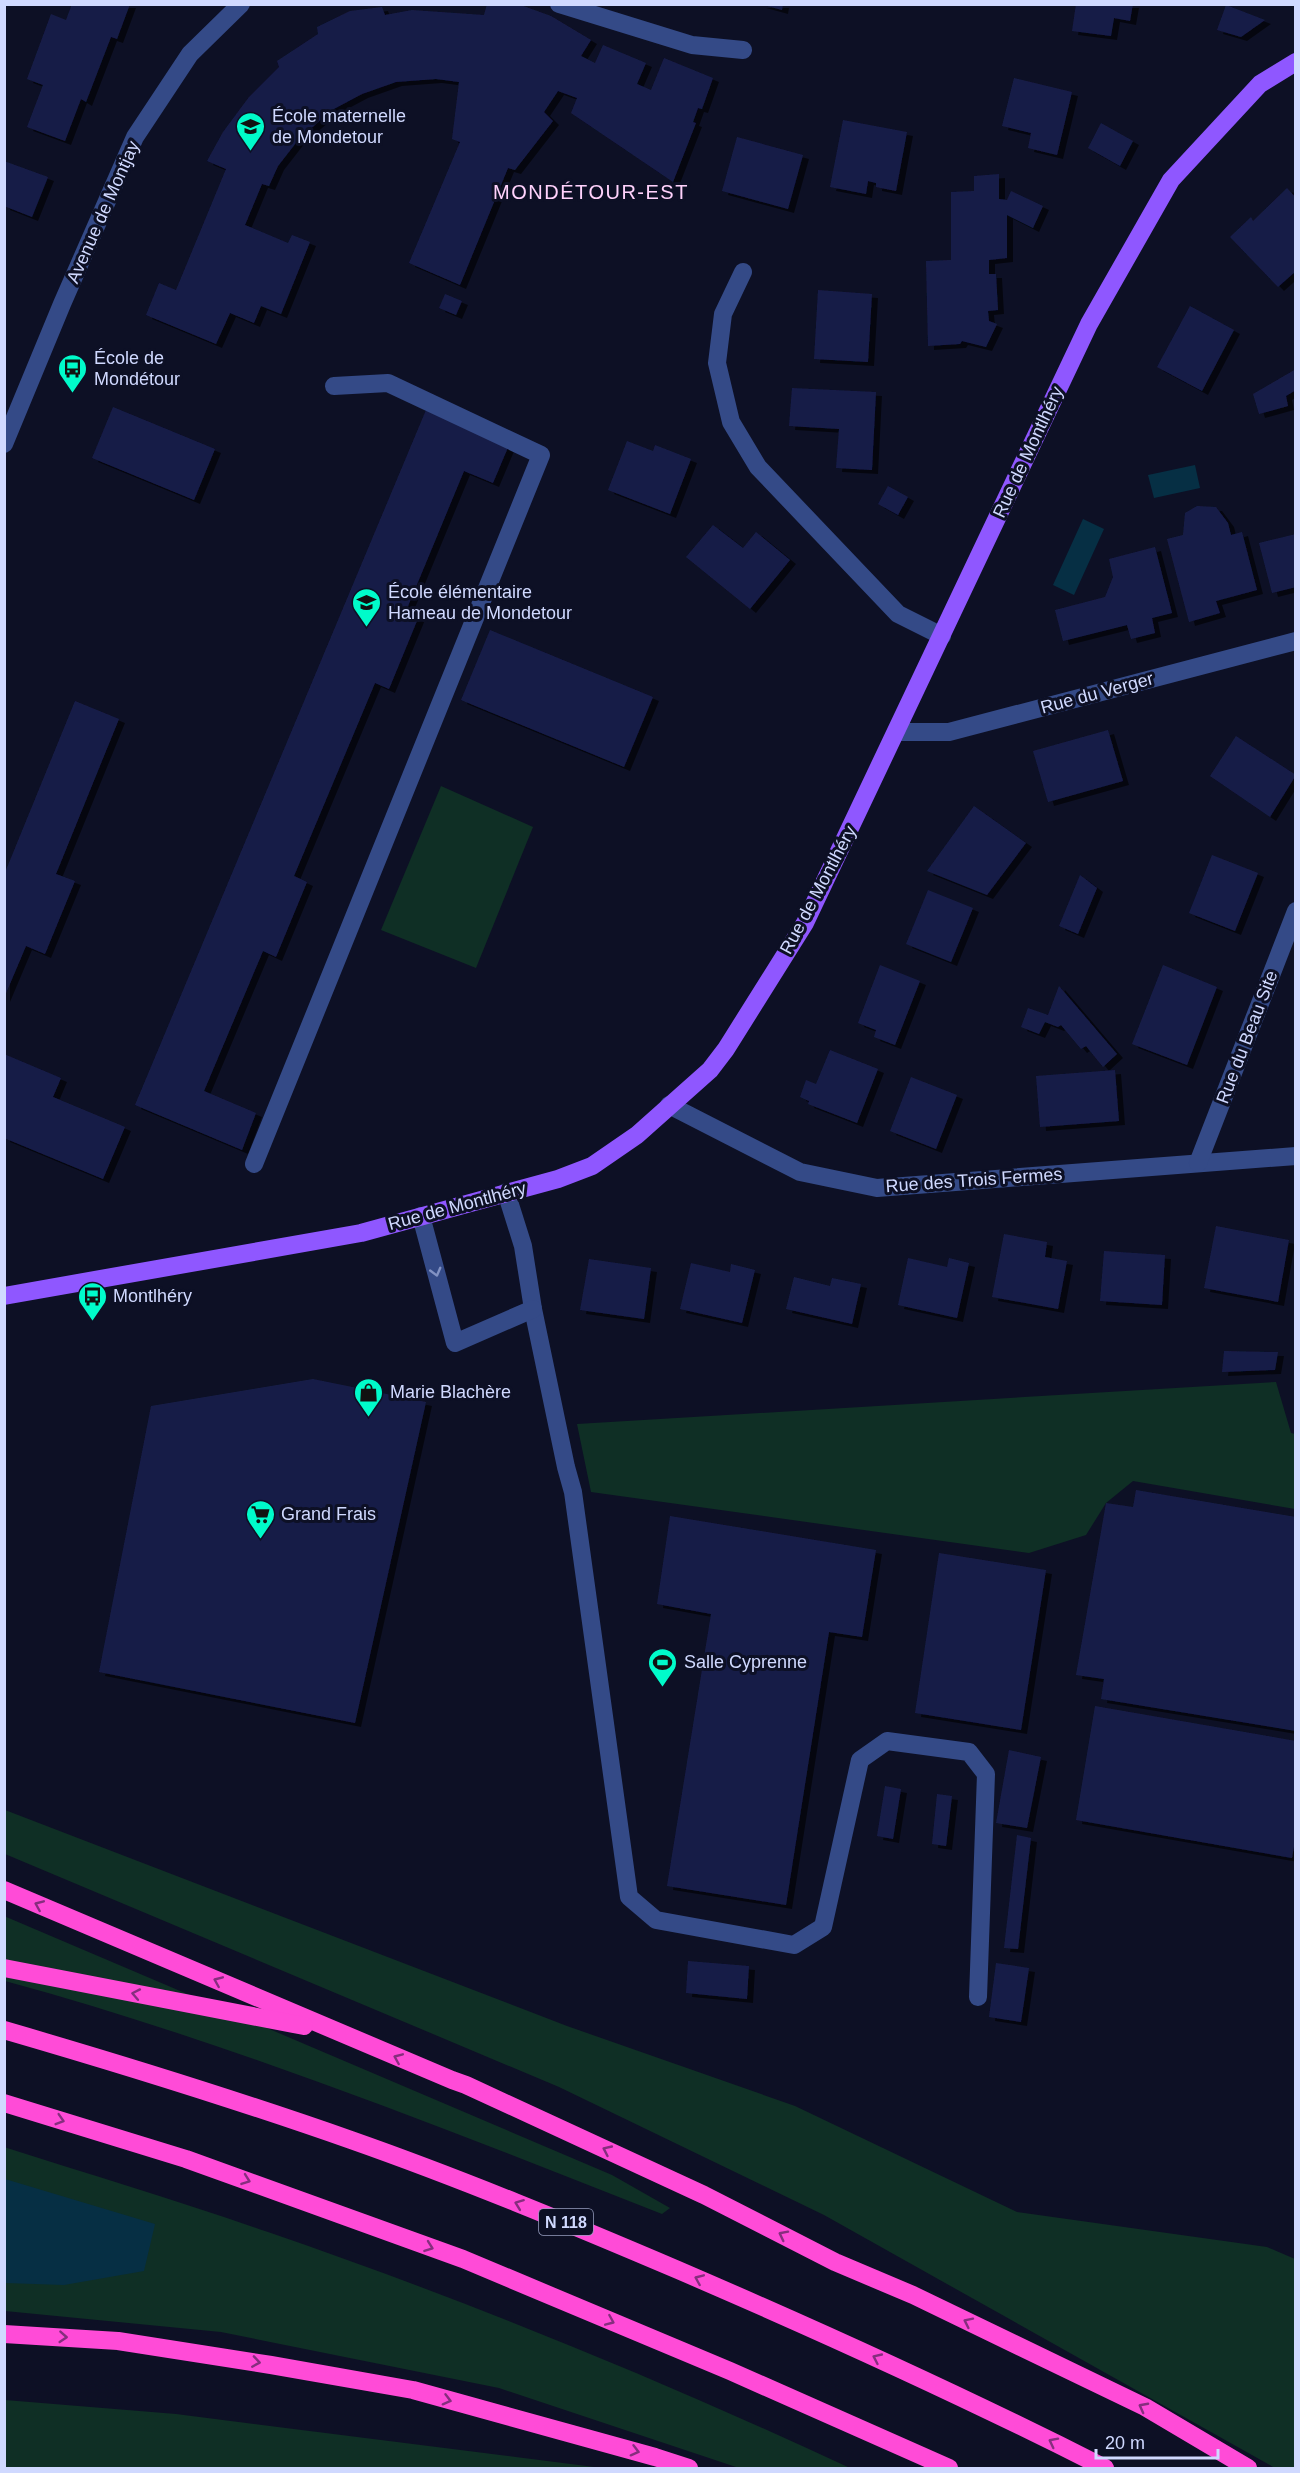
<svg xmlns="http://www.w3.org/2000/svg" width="1300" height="2473" viewBox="0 0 1300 2473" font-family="Arial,sans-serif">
	<defs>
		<filter id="shadow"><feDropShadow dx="6" dy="4" stdDeviation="0" flood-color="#0009"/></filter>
	</defs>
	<rect width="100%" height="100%" fill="#0d1025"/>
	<g fill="#0f2f25">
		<polygon points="441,786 533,827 476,968 381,930"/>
		<polygon points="1276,1382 1291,1433 1295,1434 1295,1509 1133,1481 1106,1503 1086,1535 1029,1553 591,1492 577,1424"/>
		<polygon points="5,1810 567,2026 795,2106 1017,2212 1267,2247 1295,2259 1295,2468 1275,2468 824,2215 559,2087 5,1854"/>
		<path d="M4,1916L612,2175L670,2208L662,2214C446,2129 229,2042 5,1981Z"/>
		<path d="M4,2147C92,2175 181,2202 268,2232C466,2300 661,2380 850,2468H739L499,2388L221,2332L5,2311Z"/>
		<polygon points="5,2400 176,2414 602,2468 5,2468"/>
	</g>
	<g fill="#062f44">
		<polygon points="1195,465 1200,488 1154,498 1148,475"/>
		<polygon points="1083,519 1104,529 1074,595 1053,585"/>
		<polygon points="5,2179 155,2224 144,2271 64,2285 5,2283"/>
	</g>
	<g fill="#171c47" filter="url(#shadow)">
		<polygon points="72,4 130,4 117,39 111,37 86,102 81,99 65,141 27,127 43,85 27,79 51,14 66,20"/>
		<polygon points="487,4 518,4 551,16 591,40 581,56 595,63 603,45 646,63 637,84 651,90 664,58 713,78 702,109 698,108 693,122 696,123 673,182 571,113 577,98 558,91 544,112 553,121 515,170 508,168 460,285 409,263 460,142 452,139 459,82 436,79 396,82 362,94 332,110 299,139 278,166 269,186 262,184 245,225 288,243 292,235 310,242 281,314 261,306 254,323 230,313 216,344 146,315 159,283 176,290 226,169 207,161 223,132 249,97 279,67 277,61 318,34 317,27 350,11 382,7 385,15 412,10 484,15"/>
		<polygon points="760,4 783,4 782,10"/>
		<polygon points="1076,4 1133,4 1130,21 1114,18 1111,36 1072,31"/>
		<polygon points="1226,5 1265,20 1241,37 1217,30"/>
		<polygon points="1014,78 1072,92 1057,155 1028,148 1031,133 1002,126"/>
		<polygon points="843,120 907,132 896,191 876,187 876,183 868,181 866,194 830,187"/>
		<polygon points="1101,123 1133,141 1120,166 1088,148"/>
		<polygon points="737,137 803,155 788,209 722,191"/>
		<polygon points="4,161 48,177 32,217 4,206"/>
		<polygon points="999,174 999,199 1007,200 1011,191 1043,206 1033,228 1007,215 1007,258 989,260 989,274 996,274 998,310 988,311 989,321 997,324 986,347 962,341 960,344 928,346 926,261 951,260 951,192 974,191 974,176"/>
		<polygon points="1287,188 1296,198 1296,271 1278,287 1230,237 1251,217 1253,221"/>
		<polygon points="818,290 872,294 868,362 814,359"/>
		<polygon points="445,294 462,301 456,315 439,308"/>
		<polygon points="1190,306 1234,330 1202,391 1157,367"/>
		<polygon points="1296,369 1296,390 1286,396 1288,406 1259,414 1253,394"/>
		<polygon points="792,388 876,392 872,470 836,468 839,429 789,426"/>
		<polygon points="113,407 215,449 194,500 92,458"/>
		<polygon points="426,410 509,445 493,483 464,471 406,611 419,616 389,689 375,683 294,876 307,882 276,957 263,951 204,1091 256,1113 242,1150 135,1105"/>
		<polygon points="627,441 653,451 655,445 691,459 670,514 608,490"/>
		<polygon points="888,486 908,497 898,515 878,504"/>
		<polygon points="1197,506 1216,507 1228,523 1231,535 1242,532 1257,590 1216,601 1220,613 1189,622 1167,539 1183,535 1185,513"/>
		<polygon points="713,525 743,548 756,532 790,560 750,609 686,557"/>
		<polygon points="1296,534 1296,587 1272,593 1259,543"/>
		<polygon points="1155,547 1172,613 1152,618 1155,633 1131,639 1127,625 1063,641 1055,610 1105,597 1113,577 1109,559"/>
		<polygon points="490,630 653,697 624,767 461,700"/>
		<polygon points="75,701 119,719 56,874 75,881 45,954 26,946 4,998 4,875"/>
		<polygon points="1108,730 1123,781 1048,802 1033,751"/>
		<polygon points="1236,736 1296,775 1270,817 1210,776"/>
		<polygon points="974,806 1026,843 987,895 927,871"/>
		<polygon points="1212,855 1258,873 1235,931 1189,913"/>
		<polygon points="1080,875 1097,888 1078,934 1059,926"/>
		<polygon points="928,890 973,908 951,962 906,944"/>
		<polygon points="880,965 920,981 895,1045 874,1037 876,1030 858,1023"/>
		<polygon points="1163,965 1217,987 1187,1065 1132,1044"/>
		<polygon points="1059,986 1117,1054 1103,1067 1086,1046 1081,1049 1061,1025 1058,1027 1045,1022 1039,1034 1021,1027 1028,1008 1048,1015"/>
		<polygon points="830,1050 878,1069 857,1123 808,1104 809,1101 800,1097 806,1080 816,1084"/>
		<polygon points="4,1054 61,1078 53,1097 125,1127 103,1179 4,1138"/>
		<polygon points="1115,1070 1119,1121 1040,1127 1036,1076"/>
		<polygon points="911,1077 957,1095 936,1149 890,1131"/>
		<polygon points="1216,1226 1289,1240 1278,1302 1204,1288"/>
		<polygon points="1004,1234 1047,1242 1045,1257 1067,1261 1058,1309 992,1297"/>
		<polygon points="1104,1251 1165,1255 1162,1305 1100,1301"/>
		<polygon points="908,1258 947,1267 949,1258 969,1263 957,1318 898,1305"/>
		<polygon points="589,1259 651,1268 644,1319 580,1310"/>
		<polygon points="691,1263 730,1272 731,1264 755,1270 742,1323 680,1309"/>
		<polygon points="794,1277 830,1286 832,1278 861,1284 852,1324 786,1309"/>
		<polygon points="1224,1351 1278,1352 1275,1370 1222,1372"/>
		<polygon points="313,1379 426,1402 355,1723 99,1672 151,1406"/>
		<polygon points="1136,1490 1296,1517 1296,1731 1101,1699 1104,1679 1076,1675 1106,1503 1133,1507"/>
		<polygon points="670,1516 876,1550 862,1637 829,1632 786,1905 667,1886 711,1614 657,1604"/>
		<polygon points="939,1553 1046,1570 1021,1730 915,1713"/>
		<polygon points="1095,1706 1296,1741 1296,1835 1292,1858 1076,1820"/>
		<polygon points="1009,1750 1041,1757 1027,1828 996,1823"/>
		<polygon points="885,1786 901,1789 893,1839 877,1836"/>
		<polygon points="937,1794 952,1796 946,1846 932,1844"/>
		<polygon points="1017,1835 1031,1838 1018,1949 1004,1948"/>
		<polygon points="688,1961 749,1966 747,1999 686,1993"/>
		<polygon points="996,1963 1029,1968 1021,2022 989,2017"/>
	</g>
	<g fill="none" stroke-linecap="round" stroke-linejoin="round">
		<g stroke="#344a87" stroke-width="18">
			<polyline points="559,4 692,45 743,50"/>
			<polyline points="743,272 723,314 717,363 731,422 758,467 898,614 942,636"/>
			<polyline points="4,444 62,304 135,137 190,54 241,4"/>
			<polyline points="897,732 949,732 1296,641"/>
			<polyline points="669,1105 800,1172 877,1188 1296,1156"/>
			<polyline points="1198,1163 1296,911"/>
			<polyline points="254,1164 541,455 388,383 334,386"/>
			<polyline points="506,1192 523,1246 533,1309 566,1467 573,1492 629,1897 656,1920 794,1945 823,1927 860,1760 887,1741 969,1752 986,1774 978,1997"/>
			<polyline points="421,1216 455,1343 533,1309"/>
		</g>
		<polyline stroke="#8f57ff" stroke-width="18" points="4,1296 361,1233 558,1179 592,1166 637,1135 710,1070 726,1049 805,923 1089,324 1171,180 1260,84 1296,62"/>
		<g stroke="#ff4bd7" stroke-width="18">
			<polyline points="4,1890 452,2080 466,2085 704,2195 835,2262 913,2295 1145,2407 1248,2468"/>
			<polyline points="4,1968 304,2026"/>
			<path d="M4,2030C121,2064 237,2100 351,2140C462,2179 570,2224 678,2270C822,2332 965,2397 1105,2468"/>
			<polyline points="4,2103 186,2159 463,2259 730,2371 949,2468"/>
			<polyline points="4,2334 118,2341 271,2365 413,2390 655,2457 689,2468"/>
		</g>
	</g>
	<defs><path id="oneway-chevron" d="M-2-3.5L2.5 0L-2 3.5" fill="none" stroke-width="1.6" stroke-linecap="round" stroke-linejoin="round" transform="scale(1.5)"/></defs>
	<use stroke="#8292c3" href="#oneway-chevron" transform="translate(436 1272) rotate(75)"/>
	<g stroke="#862e7e">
		<use href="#oneway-chevron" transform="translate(39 1905) rotate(-157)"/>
		<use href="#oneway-chevron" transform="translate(218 1981) rotate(-157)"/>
		<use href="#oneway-chevron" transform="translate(136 1994) rotate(-169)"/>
		<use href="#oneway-chevron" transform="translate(398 2058) rotate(-157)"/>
		<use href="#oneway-chevron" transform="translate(60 2120) rotate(17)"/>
		<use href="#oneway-chevron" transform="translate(607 2150) rotate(-155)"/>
		<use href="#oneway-chevron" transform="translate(246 2180) rotate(20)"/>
		<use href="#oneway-chevron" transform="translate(519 2204) rotate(-159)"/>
		<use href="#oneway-chevron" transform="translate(783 2235) rotate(-153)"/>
		<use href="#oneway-chevron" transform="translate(429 2247) rotate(20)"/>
		<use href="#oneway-chevron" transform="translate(699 2279) rotate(-157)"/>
		<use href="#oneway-chevron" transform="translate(610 2321) rotate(23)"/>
		<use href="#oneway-chevron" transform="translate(968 2322) rotate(-154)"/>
		<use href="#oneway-chevron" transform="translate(63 2337) rotate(4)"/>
		<use href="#oneway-chevron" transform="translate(877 2358) rotate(-155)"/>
		<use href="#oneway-chevron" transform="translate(256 2362) rotate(9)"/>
		<use href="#oneway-chevron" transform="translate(447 2400) rotate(15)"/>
		<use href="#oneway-chevron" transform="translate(1143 2407) rotate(-152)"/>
		<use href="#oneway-chevron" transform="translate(1053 2442) rotate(-153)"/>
		<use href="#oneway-chevron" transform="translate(635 2451) rotate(15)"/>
	</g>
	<defs>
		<symbol id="school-pin" viewBox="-11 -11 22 30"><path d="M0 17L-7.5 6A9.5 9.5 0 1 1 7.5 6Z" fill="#00fbca" stroke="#0d1025"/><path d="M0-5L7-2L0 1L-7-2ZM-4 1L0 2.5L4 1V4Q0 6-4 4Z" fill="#111"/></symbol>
		<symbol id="bus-pin" viewBox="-11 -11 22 30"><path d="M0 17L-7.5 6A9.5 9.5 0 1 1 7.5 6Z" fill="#00fbca" stroke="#0d1025"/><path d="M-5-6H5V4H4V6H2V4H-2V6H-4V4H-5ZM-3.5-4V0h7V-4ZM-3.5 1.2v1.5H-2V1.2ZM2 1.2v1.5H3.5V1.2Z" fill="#111"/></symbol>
		<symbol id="shop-pin" viewBox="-11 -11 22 30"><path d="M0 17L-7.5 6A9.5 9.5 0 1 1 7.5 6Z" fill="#00fbca" stroke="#0d1025"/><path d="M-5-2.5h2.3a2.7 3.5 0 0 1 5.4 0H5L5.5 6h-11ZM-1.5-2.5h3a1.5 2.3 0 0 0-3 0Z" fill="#111"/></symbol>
		<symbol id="supermarket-pin" viewBox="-11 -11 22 30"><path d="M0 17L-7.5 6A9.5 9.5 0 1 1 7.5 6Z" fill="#00fbca" stroke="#0d1025"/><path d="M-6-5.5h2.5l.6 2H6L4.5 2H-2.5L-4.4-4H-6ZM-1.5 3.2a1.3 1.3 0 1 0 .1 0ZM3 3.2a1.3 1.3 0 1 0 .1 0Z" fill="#111"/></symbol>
		<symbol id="stadium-pin" viewBox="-11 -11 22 30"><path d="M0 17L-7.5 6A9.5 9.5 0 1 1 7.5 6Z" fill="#00fbca" stroke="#0d1025"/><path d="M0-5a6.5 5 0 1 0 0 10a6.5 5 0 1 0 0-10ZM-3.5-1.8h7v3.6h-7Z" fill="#111"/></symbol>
	</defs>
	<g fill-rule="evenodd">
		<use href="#school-pin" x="234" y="110" width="33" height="45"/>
		<use href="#bus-pin" x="56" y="352" width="33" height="45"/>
		<use href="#school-pin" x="350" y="586" width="33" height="45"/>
		<use href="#bus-pin" x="76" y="1280" width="33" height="45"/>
		<use href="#shop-pin" x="352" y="1376" width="33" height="45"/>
		<use href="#supermarket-pin" x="244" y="1498" width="33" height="45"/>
		<use href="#stadium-pin" x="646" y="1646" width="33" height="45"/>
	</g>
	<g text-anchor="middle" stroke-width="6" stroke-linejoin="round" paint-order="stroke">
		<rect fill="#0d1025" stroke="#969dbe" stroke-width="1.5" x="539" y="2209" width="54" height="26" rx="4.5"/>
		<g font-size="16" font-weight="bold" fill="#d0d9ff">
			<text x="566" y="2228">N 118</text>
		</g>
		<g font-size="18" fill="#d0d9ff" stroke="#0d1025" text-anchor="start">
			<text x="272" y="122">École maternelle<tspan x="272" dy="21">de Mondetour</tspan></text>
			<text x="94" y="364">École de<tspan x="94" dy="21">Mondétour</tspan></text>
			<text x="388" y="598">École élémentaire<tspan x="388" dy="21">Hameau de Mondetour</tspan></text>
			<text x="113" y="1302">Montlhéry</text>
			<text x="390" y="1398">Marie Blachère</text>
			<text x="281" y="1520">Grand Frais</text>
			<text x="684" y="1668">Salle Cyprenne</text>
		</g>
		<g font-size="18" fill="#d0d9ff" stroke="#0d1025">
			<text transform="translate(103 212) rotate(-66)" y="6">Avenue de Montjay</text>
			<text transform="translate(1028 452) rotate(-65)" y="6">Rue de Montlhéry</text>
			<text transform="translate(1097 693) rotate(-15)" y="6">Rue du Verger</text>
			<text transform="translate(818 890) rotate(-62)" y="6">Rue de Montlhéry</text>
			<text transform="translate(1247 1037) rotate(-69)" y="6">Rue du Beau Site</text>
			<text transform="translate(974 1180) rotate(-4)" y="6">Rue des Trois Fermes</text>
			<text transform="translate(457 1206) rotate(-15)" y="6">Rue de Montlhéry</text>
		</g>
		<g font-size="20" letter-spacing="1.5" fill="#ffd2fc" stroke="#0d1025">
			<text x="591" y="199">MONDÉTOUR-EST</text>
		</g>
	</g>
	<rect width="1300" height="2473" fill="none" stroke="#d0d9ff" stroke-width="12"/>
	<path d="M1096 2449v9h122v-9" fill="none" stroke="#d0d9ff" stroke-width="3"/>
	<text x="1105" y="2449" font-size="18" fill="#d0d9ff" stroke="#0d1025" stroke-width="4.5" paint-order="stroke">20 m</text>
</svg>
